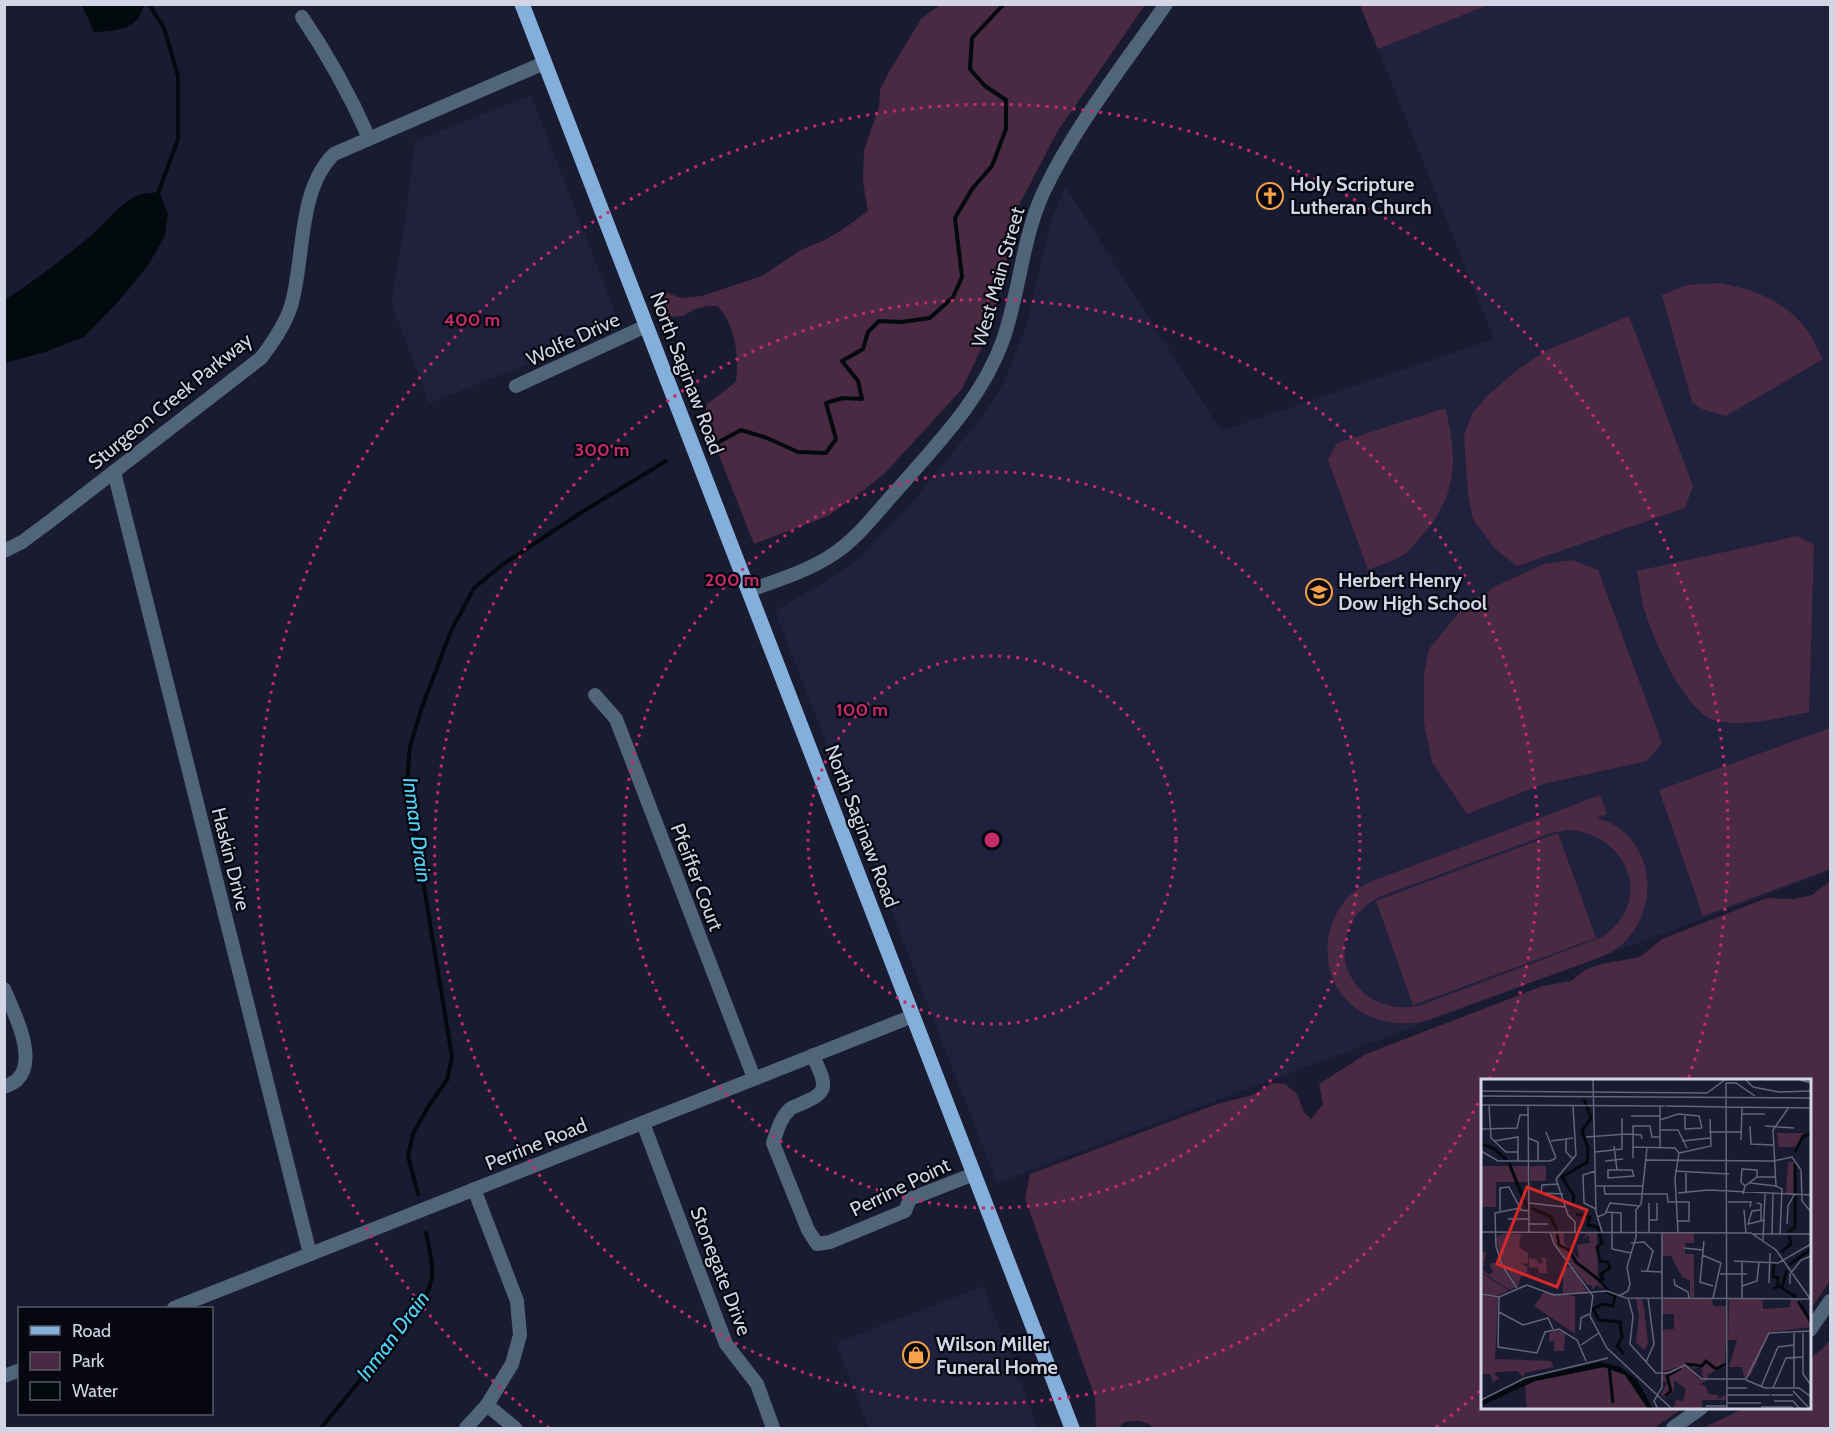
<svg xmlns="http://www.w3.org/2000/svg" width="1835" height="1433" viewBox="0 0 1835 1433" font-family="Cabin,sans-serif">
	<rect width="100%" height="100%" fill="#191b31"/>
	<g fill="#1f213d">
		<polygon points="1488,5 1830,5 1830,871 997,1183 775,611 838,574 859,558 917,497 987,410 1003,384 1027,324 1050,224 1065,186 1221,431 1494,339 1378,49"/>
		<polygon points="531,95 621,328 429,403 391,302 405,223 415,141"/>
		<polygon points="983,1286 1038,1428 869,1428 836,1343"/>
	</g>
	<g fill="#4a2a42" fill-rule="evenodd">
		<path d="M940,5H1145L1057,132L1016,211L1006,263L989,332L962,389L885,473L864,490L828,516L754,544L704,417L707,404L736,382C739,354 736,328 718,306H707L695,309L683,316L667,317L659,293L665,292L681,298L702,296L762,276L801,250L825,240L842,230L868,211L863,182L864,150L879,107L880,90L889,72L921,19Z"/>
		<polygon points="1360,5 1488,5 1378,49"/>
		<path d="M1719,283C1754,289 1785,301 1807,330C1813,339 1818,350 1823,359L1726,416L1702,409L1692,402L1662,295L1687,285Z"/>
		<polygon points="1629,316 1693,486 1685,508 1517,566 1495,549 1473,519 1468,495 1464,435 1472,414 1487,396 1516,371 1545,351"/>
		<path d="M1445,408C1459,459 1457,499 1419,539C1414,544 1409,552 1403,555C1393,562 1379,565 1368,570L1328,460L1337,443Z"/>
		<path d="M1798,536L1814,545L1809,712C1784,717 1732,730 1709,718C1682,703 1654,641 1645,612C1641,599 1640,585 1637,571Z"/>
		<polygon points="1572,560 1598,570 1662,743 1647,761 1543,784 1467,814 1432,762 1424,723 1424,674 1429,649 1462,609 1496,586 1544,564"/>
		<polygon points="1830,728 1830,869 1703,916 1659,790"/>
		<path d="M1600,795L1607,814L1597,818C1664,836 1663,933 1601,957L1425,1021C1368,1033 1318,995 1329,934C1333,918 1341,902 1355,891C1360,887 1368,883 1375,880ZM1566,830C1611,830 1648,876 1622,917C1617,925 1609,932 1602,937L1419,1006C1346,1019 1315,932 1379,897L1552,833Z"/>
		<polygon points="1558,833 1596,938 1413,1005 1376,901"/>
		<path d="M1830,881V1281L1810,1310V1080H1482V1408H1683L1654,1428H1154C1145,1420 1136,1420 1124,1422L1118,1428H1096L1095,1398L1025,1198L1030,1174L1217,1104L1253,1095L1272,1083L1285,1084L1297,1094L1304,1112L1311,1119L1323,1104L1319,1084L1366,1054L1543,986L1571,981L1585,970L1602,964L1640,957L1662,939L1767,898L1793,899L1812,895Z"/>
		<polygon points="1830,1340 1830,1428 1703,1428 1745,1408 1810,1408 1810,1359 1822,1349"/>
	</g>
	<g fill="#020a0e">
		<path d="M82,5V4L144,5C138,30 116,31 94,32Z"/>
		<path d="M159,192L168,214L165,236L147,267L118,302L84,337L45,352L5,363V300C36,280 66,257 94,233C108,220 118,205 136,196C142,193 151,193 159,192Z"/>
	</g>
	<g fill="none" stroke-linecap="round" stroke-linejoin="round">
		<g stroke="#020a0e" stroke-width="4">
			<polyline points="149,4 164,28 178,76 178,139 157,196"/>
			<polyline points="717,443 741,430 767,438 798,452 826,453 836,439 826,403 843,398 862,399 858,381 842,361 863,349 868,332 879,321 901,322 930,318 953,297 962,277 955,218 972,189 992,166 1006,129 1006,100 985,86 970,69 972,38 1004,4"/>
			<polyline points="418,1194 408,1156 413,1134 428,1107 447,1080 452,1057 407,783 410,746 422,707 451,631 474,588 502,565 582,512 666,461"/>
			<path d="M321,1428L420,1307C438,1276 433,1266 426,1233"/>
		</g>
		<g stroke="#51657a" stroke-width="14">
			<path d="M302,17C330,58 349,93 369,138"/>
			<polyline points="516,386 646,326"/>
			<polyline points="114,472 310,1254"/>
			<path d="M4,551L22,542L49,522L261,358C273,342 285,325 291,306C305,259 297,190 334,154L544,63"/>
			<path d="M748,591C777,580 806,572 832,555C857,539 876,513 896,491C937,444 982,399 1003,340C1020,291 1022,238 1044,191C1076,124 1124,65 1166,4"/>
			<polyline points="595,695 616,719 754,1078"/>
			<path d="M4,989C13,1011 39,1059 17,1080C14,1083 8,1085 4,1087"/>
			<path d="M813,1055C821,1077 834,1090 807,1101C802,1104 794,1106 790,1109C780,1118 777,1132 773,1143L808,1230L817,1244L830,1242L905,1211L910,1199L974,1174"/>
			<polyline points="643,1123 726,1344 757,1384 773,1428"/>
			<polyline points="174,1308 913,1016"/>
			<polyline points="1810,1330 1830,1301"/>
			<polyline points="4,1376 20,1370"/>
			<polyline points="487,1405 515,1428"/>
			<polyline points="466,1428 487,1405 512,1364 520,1335 517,1301 474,1189"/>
			<polyline points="1673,1428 1701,1408"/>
		</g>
		<polyline stroke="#84afdb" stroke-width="15" points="522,4 1072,1428"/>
	</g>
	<g fill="none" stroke="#c42b69" stroke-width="3" stroke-dasharray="3 6">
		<circle cx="992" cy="840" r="184"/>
		<circle cx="992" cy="840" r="368"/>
		<path d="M1482 1095A552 552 0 1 1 1490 1078"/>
		<path d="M1480 1391A736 736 0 0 1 1435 1428M549 1428A736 736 0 1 1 1688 1080"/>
	</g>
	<defs>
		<symbol id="church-ring" viewBox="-11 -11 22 22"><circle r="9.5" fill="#060710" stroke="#f7a149" stroke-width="1.5"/><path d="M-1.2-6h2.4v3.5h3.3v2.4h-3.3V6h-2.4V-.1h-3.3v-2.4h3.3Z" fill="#f7a149"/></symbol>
		<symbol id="school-ring" viewBox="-11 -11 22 22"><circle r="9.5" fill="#060710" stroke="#f7a149" stroke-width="1.5"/><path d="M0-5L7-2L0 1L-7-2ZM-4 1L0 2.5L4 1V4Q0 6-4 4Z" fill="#f7a149"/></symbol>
		<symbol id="shop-ring" viewBox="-11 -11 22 22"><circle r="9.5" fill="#060710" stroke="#f7a149" stroke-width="1.5"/><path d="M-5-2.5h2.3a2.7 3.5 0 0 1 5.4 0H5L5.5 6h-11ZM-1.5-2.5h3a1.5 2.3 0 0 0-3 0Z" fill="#f7a149"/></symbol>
	</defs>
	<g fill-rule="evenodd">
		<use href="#church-ring" x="1255" y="181" width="30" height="30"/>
		<use href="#school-ring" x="1304" y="577" width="30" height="30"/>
		<use href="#shop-ring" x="901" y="1340" width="30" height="30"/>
	</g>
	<g text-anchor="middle" stroke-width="4.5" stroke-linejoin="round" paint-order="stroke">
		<g font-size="20" font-weight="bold" fill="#d3d5e5" stroke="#060710" text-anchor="start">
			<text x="1290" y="191">Holy Scripture<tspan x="1290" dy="23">Lutheran Church</tspan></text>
			<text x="1338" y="587">Herbert Henry<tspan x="1338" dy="23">Dow High School</tspan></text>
			<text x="936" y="1351">Wilson Miller<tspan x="936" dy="23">Funeral Home</tspan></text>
		</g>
		<g font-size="20" fill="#d3d5e5" stroke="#060710">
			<text transform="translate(998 277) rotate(-74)" y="7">West Main Street</text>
			<text transform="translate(573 339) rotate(-25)" y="7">Wolfe Drive</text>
			<text transform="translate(687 373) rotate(69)" y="7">North Saginaw Road</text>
			<text transform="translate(170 401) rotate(-39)" y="7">Sturgeon Creek Parkway</text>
			<text transform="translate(862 826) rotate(69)" y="7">North Saginaw Road</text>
			<text transform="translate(231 859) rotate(76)" y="7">Haskin Drive</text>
			<text transform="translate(697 877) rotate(69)" y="7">Pfeiffer Court</text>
			<text transform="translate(536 1144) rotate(-22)" y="7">Perrine Road</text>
			<text transform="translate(900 1187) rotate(-26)" y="7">Perrine Point</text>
			<text transform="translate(721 1271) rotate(69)" y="7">Stonegate Drive</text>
		</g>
		<g font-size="21" font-style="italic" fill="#54d5fa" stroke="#060710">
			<text transform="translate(417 830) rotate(82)" y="7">Inman Drain</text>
			<text transform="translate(393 1336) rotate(-53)" y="7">Inman Drain</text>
		</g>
	</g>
	<g transform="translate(1481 1079)">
		<rect width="330" height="330" fill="#191b31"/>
		<path d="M296,54H323V55L319,68H297ZM307,83H313L314,115H305ZM0,87H47V103H15V128H0ZM49,87H65V102H49ZM28,154L40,155L38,168L47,174V185L39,184L46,188V197H40L37,208L21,184L15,160L20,155ZM71,154H83V164L98,180L96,166L112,163L108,162V156L100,161L106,155L96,154H116L117,204L124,205L127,211L115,206L112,211L110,206H106L74,165ZM181,154H213V164H204V175H213V218H209V202L201,198L190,177H181ZM0,172L5,173L2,191L9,196L12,192L8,185L17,183L18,179L35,208L29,211L0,193ZM48,179L55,180L58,185L62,184L60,179H65L66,194H58L57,188L48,189ZM82,188H92L107,215H82ZM0,194L27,211V212L15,217L0,214ZM63,213L94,217V255L53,227ZM0,216L17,219L14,280L70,282L73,288L44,294L42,299L37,292L16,293L13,295L18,299L12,303L9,295H0ZM231,219L232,227H246L244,288L227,295V300L222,299L220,288L213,290L205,285L181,293V251L193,250V235H181V220ZM282,219V230L309,228L310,220H319L330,248L289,253L270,296L263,299L261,288H248L256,261H247L248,220ZM155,220H161L163,229L167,265L163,271L155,263L158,238ZM75,250L84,255L83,272H73V262H68V255ZM199,287H207L217,299L227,301L219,305L225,307L227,315L237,316V320L245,316V321H221V330H192L195,321L202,322L205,310L193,301V313L184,319L180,315L186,304L181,302V295ZM123,288L144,296L167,330H46L44,307L5,325L54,302Z" fill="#4a2a42"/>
		<path d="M119,283L139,288L156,301L172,330H167L144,296L123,288L54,302L0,327V322L44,300Z" fill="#020a0e"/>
		<path fill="none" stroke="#020a0e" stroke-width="3" d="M0,65L12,69L26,81M314,73L322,57L330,55M28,84L46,129M314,85V114M92,125L93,117L81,98L106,83L107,69L101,52L110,39L103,20M50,129L69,137L76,151M95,135L109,138L107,146L117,148L121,164L116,168L119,182L127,183L129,189L120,195L122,200L118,201L127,211M307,153L314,148V117M76,155L78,166L88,171L95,183L118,201M300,173L310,165L308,157M293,185L292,197L297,199V207M308,186L330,170M301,209L306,191M292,210L298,207L315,218M126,213L134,217L132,227L121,225L112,230L118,241L139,243L141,258L136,267L143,275M317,222L330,243M204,285L221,287L225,282L235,290L245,285M128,287L132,324M184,317L190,312L186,297L200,289"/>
		<path fill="none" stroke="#636579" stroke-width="1.5" d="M112,0L115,133L121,153M264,0L272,8L298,13L330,12M330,3L319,1L330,4M245,4L246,330M245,4H255L274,17M0,12L226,14L245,0M0,17L330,19M0,26L184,27M8,27L10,59L25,73H37M47,27L48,153M92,27L95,76L75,100L87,136L94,143V153M179,27V69M185,27L245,28M245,28L330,29M260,35H284M150,37H179M204,37V50L221,49M179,41L197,35L218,37L221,49M269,47L270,65L292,66M284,47L313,49M0,50L36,49L39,36H47M179,51H197L206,69M65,53L75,79M228,53H260M105,58L146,55L160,56L161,60M47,59L57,63V82M85,59V73L92,80M260,61L261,28M13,62L37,58V82M70,62L92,59M201,62L229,59M133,67L136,91M152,68L194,69L198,74M0,72L17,82H69L75,79M114,73L141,70V39M198,74L230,67L229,40M152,79V47H169L171,58H179M164,81L292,82L311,78L320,91M124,82L142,80M127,91H151L153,97L127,99ZM320,91L321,122L330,133M114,92L102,96L103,124L115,130M194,92L248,95M205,92V113M269,104L295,107M77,105L61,106L60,114L82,115M114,107H162M123,107L124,115H186L187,123H208V142H197M264,107L260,103L261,90L276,91V98M295,107L292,51L308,28M295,107L301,110L299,155M197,114L227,111L330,116M262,115L264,107L276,98H295M247,123H270L269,128M48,124L84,128M168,124V153M276,124L280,125V141M263,131L265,154M279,131L271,132L267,145L284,141M19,132V109L28,108L40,131L48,132M125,133L140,134V153M131,133V170L150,174M116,138L124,135L129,124L158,127M27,140H48M168,141H176V124M48,145H67M306,145L307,127L313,116M0,153L270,154L295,171L330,221M69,153L73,165L112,217L109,237L126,269L191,330M197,153L194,99L198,74M272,155H330M291,155L292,115M282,161L284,115M223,162L219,203L232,207M150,164L163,163L172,172L166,193M203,169L222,171M221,176L240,184L232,219M253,182L297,184L330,165M160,192L181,193M239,195H266M193,200L194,206L207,213L208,219M288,204L289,174M309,205V195L320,181L330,177M261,207L276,202L278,183M36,209L21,186L15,167L14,134L39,129M0,215L18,218L46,206L73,216L126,212L145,219L329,220M138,217L147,212L149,205L146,188L155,158V131L160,125L166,69M18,218L17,268L56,274L64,253L78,250L96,261L105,282M147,219L152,237L149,265L175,294H188L204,286L221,300H265L288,254L330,252M261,219V182M18,233L42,246L67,239L72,250M99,251L100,239L108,235M322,252V295L330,306M100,266L118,254M165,283L173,265L167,219M265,301L284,309H318L330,318M280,308L297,268L313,266M246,309H266M292,309L305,279L322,278M313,309V252M312,312L329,330M246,316H289M290,316H312M0,321L44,299L127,279M293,322H312L319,330M246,324H280M225,327H246M280,328H312M177,330L173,322L181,308V153"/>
		<path fill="#d62828" fill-opacity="0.15" stroke="#d62828" stroke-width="3" d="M46,108L106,131L76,208L16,185Z"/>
		<rect width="330" height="330" fill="none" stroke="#d3d5e5" stroke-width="3"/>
	</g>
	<circle cx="992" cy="840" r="9" fill="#c42b69" stroke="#060710" stroke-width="3"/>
	<g font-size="18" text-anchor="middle" font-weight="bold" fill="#c42b69" stroke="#060710" stroke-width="4.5" stroke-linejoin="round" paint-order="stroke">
		<text x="472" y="326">400 m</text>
		<text x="602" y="456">300 m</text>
		<text x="732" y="586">200 m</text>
		<text x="862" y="716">100 m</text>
	</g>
	<rect width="1835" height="1433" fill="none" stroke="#d3d5e5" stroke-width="12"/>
	<rect x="18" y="1307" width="195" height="108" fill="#060710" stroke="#585965" stroke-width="1.5"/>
	<rect x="30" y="1326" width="30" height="9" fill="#84afdb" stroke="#585965" stroke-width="1.5"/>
	<text x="72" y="1337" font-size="18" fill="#d3d5e5">Road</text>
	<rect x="30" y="1352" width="30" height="18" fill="#4a2a42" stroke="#585965" stroke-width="1.5"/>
	<text x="72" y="1367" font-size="18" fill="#d3d5e5">Park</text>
	<rect x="30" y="1382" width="30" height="18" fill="#020a0e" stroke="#585965" stroke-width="1.5"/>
	<text x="72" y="1397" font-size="18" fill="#d3d5e5">Water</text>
</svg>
